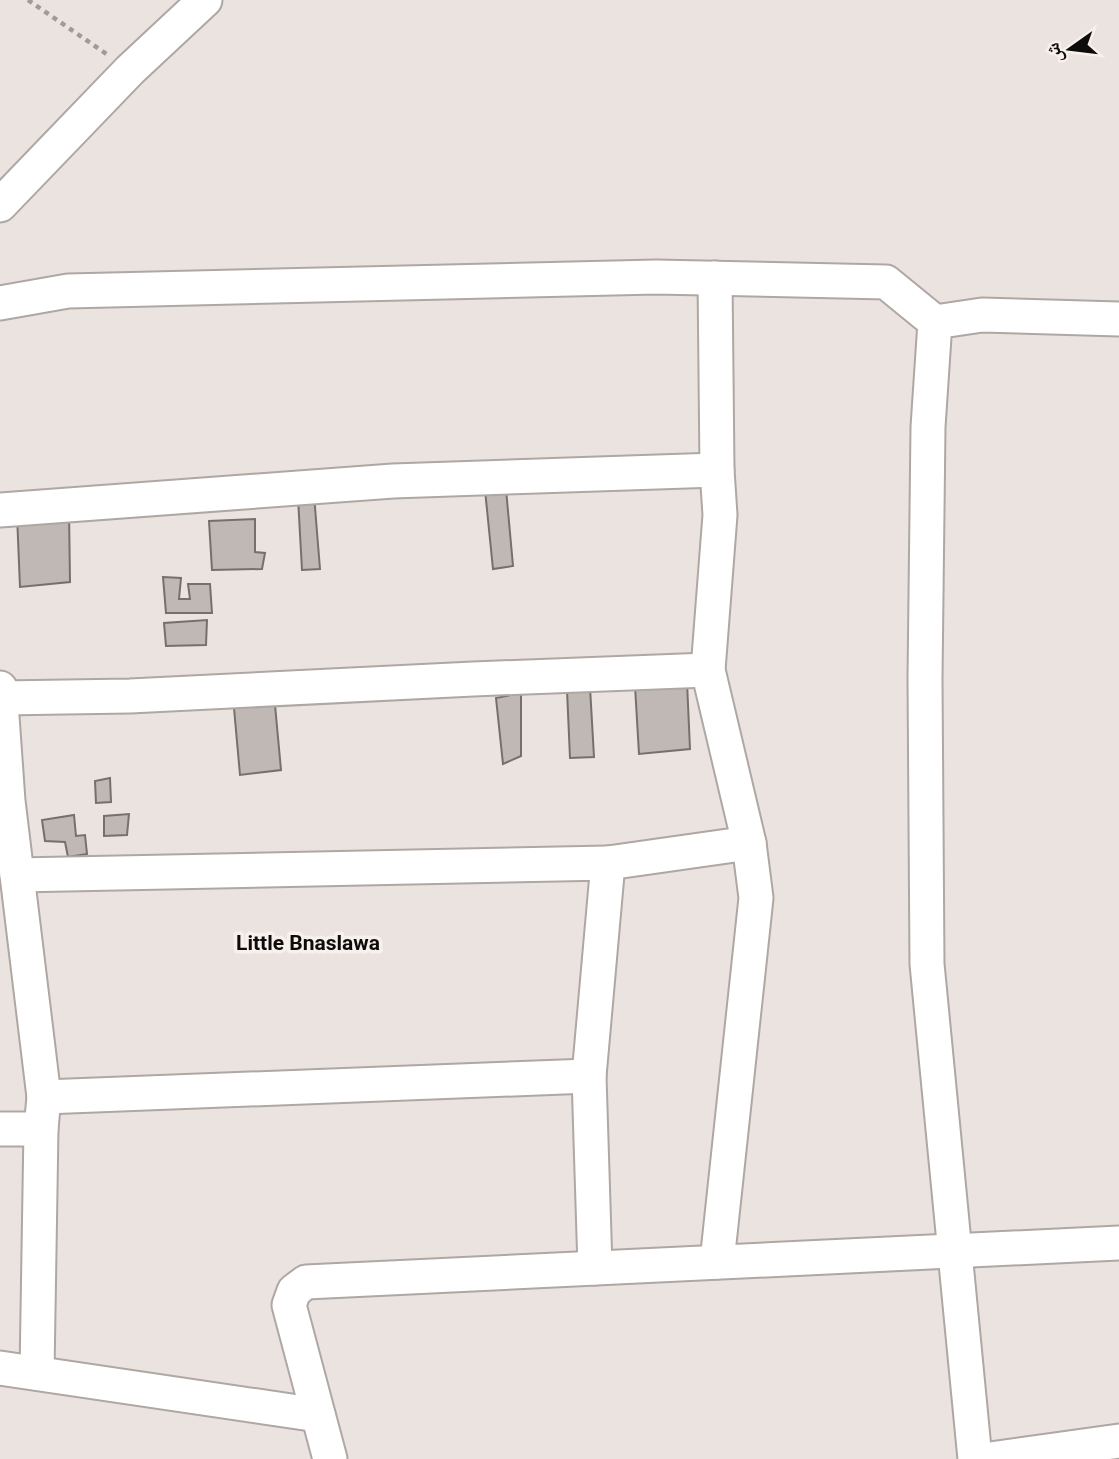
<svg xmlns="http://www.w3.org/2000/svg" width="1119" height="1459" viewBox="0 0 1119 1459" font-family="Roboto,'Noto Naskh Arabic',sans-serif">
	<rect width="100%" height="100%" fill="#ebe3df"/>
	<g fill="#bfb8b4" stroke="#76706c" stroke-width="2">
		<polygon points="506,489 513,566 493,569 485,490"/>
		<polygon points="314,495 320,569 302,570 298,498"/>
		<polygon points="69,510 70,582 20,587 17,515"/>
		<polygon points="255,519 255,552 265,553 262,569 212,570 209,521"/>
		<polygon points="163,577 181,578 179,599 190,599 188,584 210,584 212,613 166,613"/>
		<polygon points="207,620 206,645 166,646 164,623"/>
		<polygon points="687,682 690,749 639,754 635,686"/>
		<polygon points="590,687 594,757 570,758 567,690"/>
		<polygon points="521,693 521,756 503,764 496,698"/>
		<polygon points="274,694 281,770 240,775 233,697"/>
		<polygon points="110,778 111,802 96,803 95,781"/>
		<polygon points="129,814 127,835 104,836 104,816"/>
		<polygon points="74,815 76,836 85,835 87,854 68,857 65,842 45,841 42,820"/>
	</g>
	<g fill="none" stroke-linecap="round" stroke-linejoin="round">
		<defs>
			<g id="minor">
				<polyline points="0,205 130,70 205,0"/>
				<polyline points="715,278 717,470 720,515 708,670 749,843 756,898 717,1262"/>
				<polyline points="0,303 68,291 656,277 886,282 935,322"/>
				<polyline points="0,510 393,481 717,470"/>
				<polyline points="0,688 8,801 44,1097 41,1129"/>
				<polyline points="1,698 130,696 473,679 708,670"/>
				<polyline points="608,863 749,843"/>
				<polyline points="17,875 608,863 589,1076 595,1268"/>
				<polyline points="44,1097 589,1076"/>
				<polyline points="0,1129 41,1129 37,1373"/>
				<polyline points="0,1368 318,1415"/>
				<polyline points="330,1459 289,1305 294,1291 306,1282 1119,1243"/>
				<polyline points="975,1459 927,964 925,679 928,427 935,322 982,315 1119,319"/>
				<polyline points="990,1459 1119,1441"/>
			</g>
		</defs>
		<use href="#minor" stroke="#aea7a3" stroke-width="37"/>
		<polyline stroke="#a19b98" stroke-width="4.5" stroke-dasharray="5 5" stroke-linecap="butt" points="28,0 108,55"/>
		<use href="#minor" stroke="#fff" stroke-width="33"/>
	</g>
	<g text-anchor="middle" stroke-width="7" stroke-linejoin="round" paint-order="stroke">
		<g font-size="21" font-weight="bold" fill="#0e0c0b" stroke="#f8f0ed">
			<text x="308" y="950">Little Bnaslawa</text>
		</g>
	</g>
	<g transform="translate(1070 49) rotate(256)" stroke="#f8f0ed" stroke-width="5" paint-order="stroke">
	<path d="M0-5L12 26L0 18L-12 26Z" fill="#0e0c0b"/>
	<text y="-10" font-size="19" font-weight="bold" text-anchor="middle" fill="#0e0c0b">ش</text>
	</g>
</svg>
